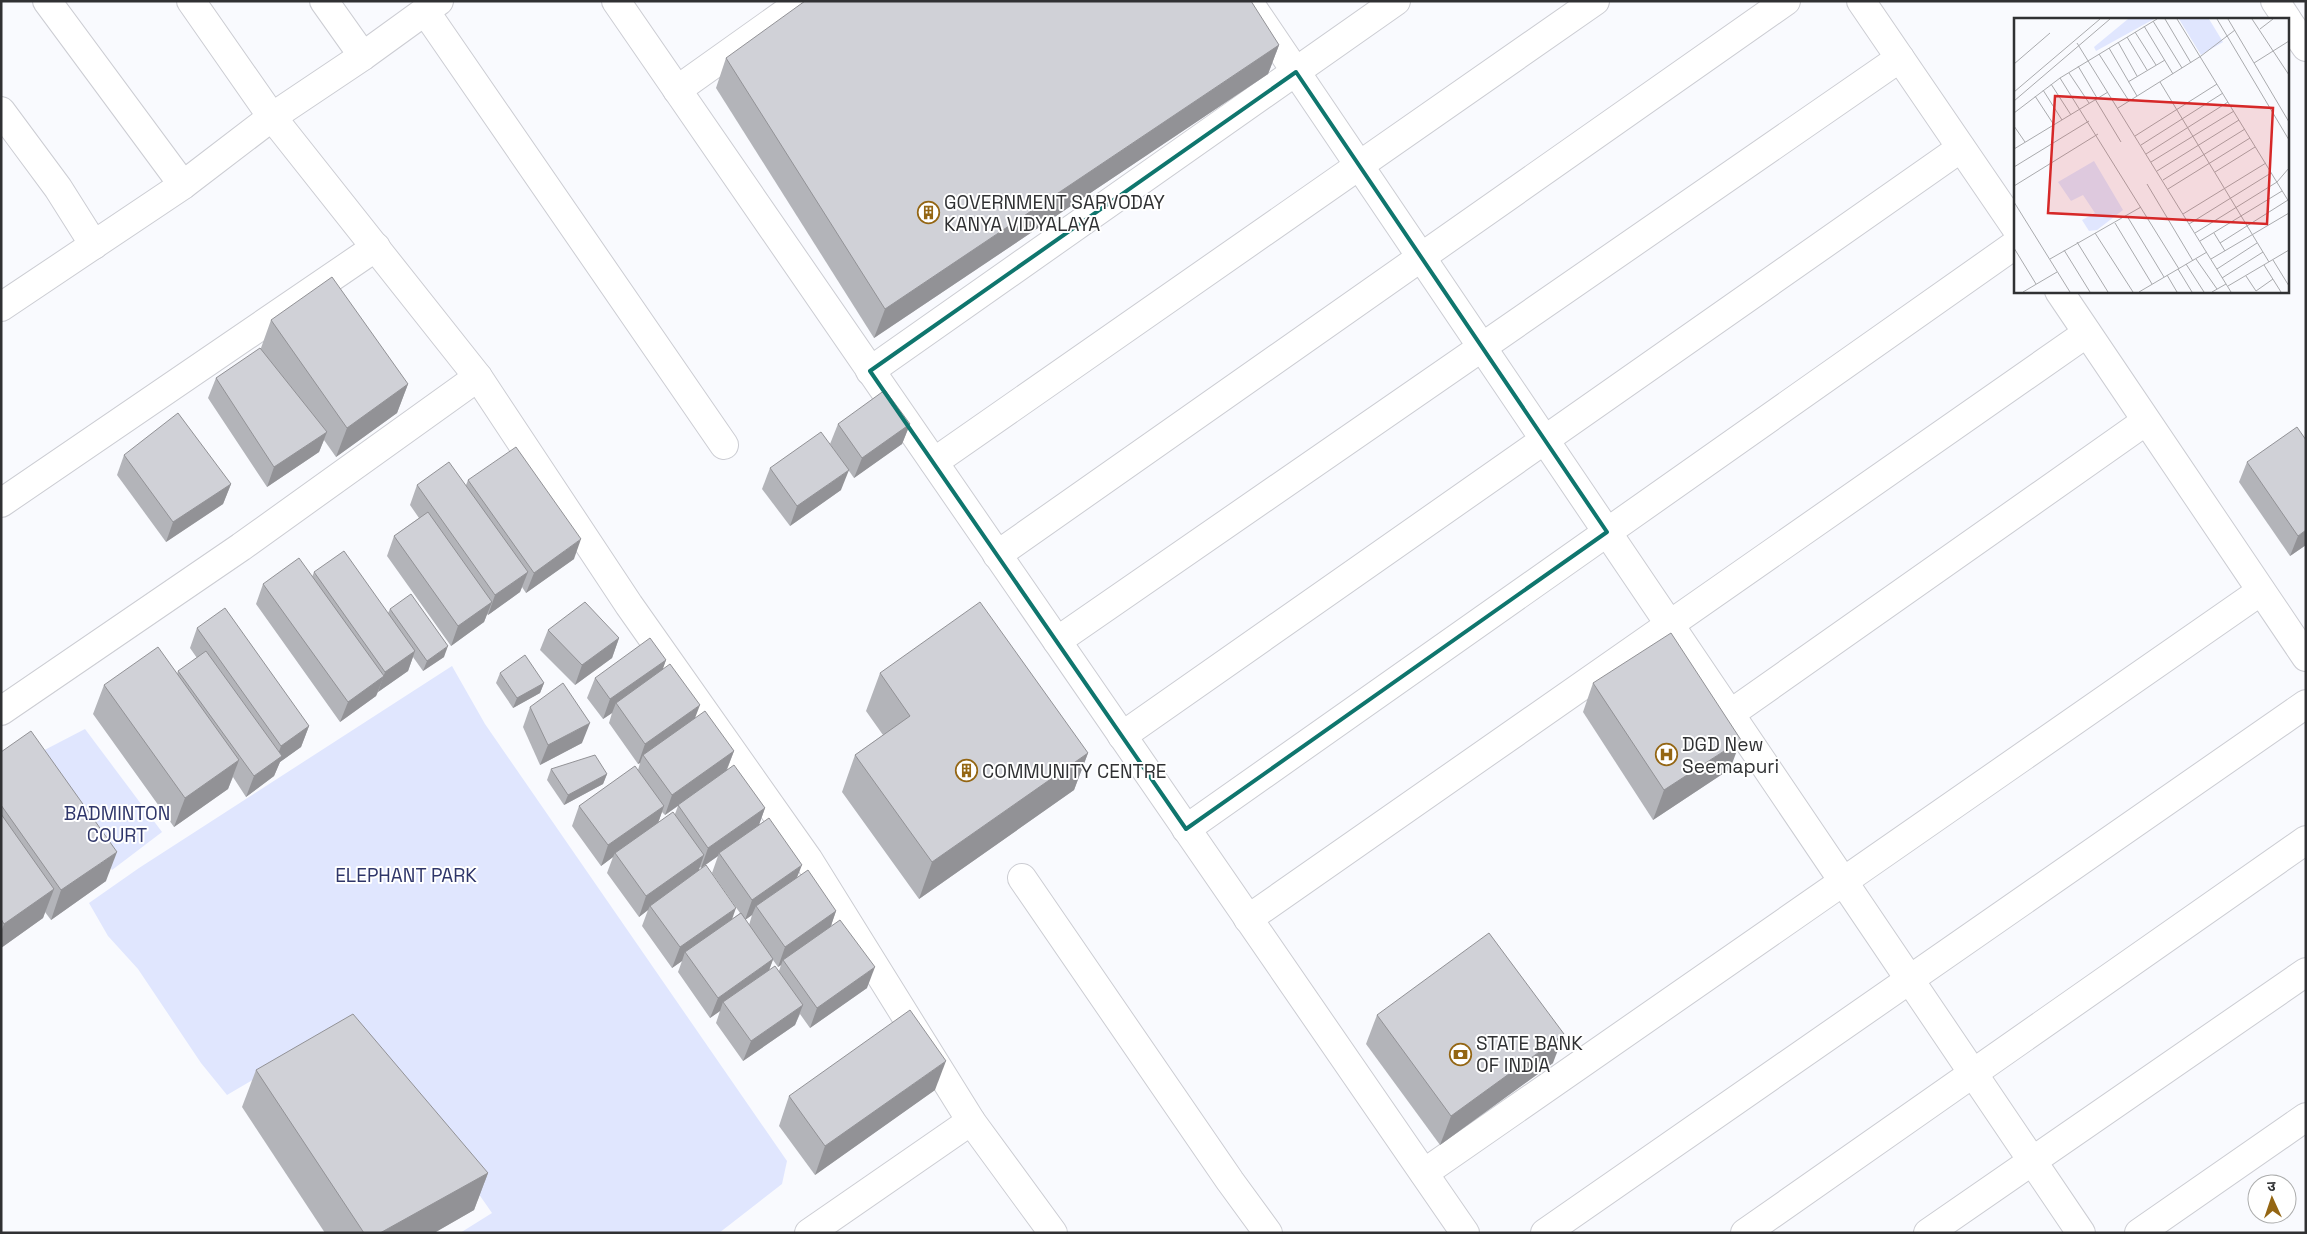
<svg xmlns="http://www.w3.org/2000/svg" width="2307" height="1234" viewBox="0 0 2307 1234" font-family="'Space Grotesk','Noto Sans Devanagari',sans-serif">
	<rect width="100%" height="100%" fill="#f9fafe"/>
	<g fill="#e0e6fe">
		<polygon points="452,666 485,724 787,1161 782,1184 719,1233 460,1233 492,1213 357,1019 227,1095 201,1063 138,969 108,936 89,903 139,868"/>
		<polygon points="85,729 162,832 112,870 33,756"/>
	</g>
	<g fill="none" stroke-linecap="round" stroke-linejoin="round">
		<defs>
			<g id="minor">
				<polyline points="47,1 183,185"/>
				<polyline points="191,1 272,117 478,377 629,605 808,859 971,1121 1053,1233"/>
				<polyline points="324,1 363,56"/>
				<polyline points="616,1 1465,1233"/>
				<polyline points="1248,1 2081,1233"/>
				<polyline points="1861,1 2016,228"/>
				<polyline points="425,11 724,445"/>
				<polyline points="677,90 802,1"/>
				<polyline points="1,111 58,188 94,245"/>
				<polyline points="2059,291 2306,657"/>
				<polyline points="1,307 183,185 272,117 363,56 439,1"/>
				<polyline points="870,371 1396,1"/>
				<polyline points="934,462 1595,1"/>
				<polyline points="1,503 376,247"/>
				<polyline points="997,555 1786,1"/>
				<polyline points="1057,641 1900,58"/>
				<polyline points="1,711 241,547 478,377"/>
				<polyline points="1730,714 2146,421"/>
				<polyline points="1122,736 1961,148"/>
				<polyline points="1186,829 2016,244"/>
				<polyline points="1022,878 1230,1181 1268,1233"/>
				<polyline points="1248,919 2087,333"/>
				<polyline points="1424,1173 2261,591"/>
				<polyline points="809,1233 971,1121"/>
				<polyline points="1545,1233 2306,704"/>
				<polyline points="1745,1233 2306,840"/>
				<polyline points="1928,1233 2306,972"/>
				<polyline points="2139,1233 2306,1117"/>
			</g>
			<g id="secondary">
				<polyline points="2275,1 2287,19"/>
				<polyline points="2288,21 2306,47"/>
			</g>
		</defs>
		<use href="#minor" stroke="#cccdd3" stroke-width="30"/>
		<use href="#secondary" stroke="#cccdd3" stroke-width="30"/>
		<use href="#minor" stroke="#fff" stroke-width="28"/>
		<use href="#secondary" stroke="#fff" stroke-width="28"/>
	</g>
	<g fill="#b3b4b9" fill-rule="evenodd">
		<polygon points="1279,45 1268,74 874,338 716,88 726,58"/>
		<polygon points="271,320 408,384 397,413 336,457 324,440 319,452 267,487 208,398 216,378 261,348"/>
		<polygon points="838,424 910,424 902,444 854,478 830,444"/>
		<polygon points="124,455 231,484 223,504 166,542 117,475"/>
		<polygon points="2247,462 2306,545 2290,556 2239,482"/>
		<polygon points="770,468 841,490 790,526 762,489"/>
		<polygon points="468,480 574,559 526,593 522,587 520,592 488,615 487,614 484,622 451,646 387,556 394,536 419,518 410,505 417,485 466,485"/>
		<polygon points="314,572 388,613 390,609 444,657 423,671 413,657 408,671 378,692 376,696 340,722 256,604 263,584 312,577"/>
		<polygon points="197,628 309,726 301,747 280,762 274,776 246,797 233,777 228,789 174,827 93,714 104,685 177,674 178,671 197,658 190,648"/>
		<polygon points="548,630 619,638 612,658 575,685 540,650"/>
		<path d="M666,660L662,670L695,718L734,751L727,770L765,808L759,824L797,877L836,911L831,926L867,988L810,1028L800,1014L795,1025L743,1061L716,1023L720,1011L710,1018L678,972L682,961L672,968L642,926L648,910L639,917L607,873L613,857L601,866L572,826L579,806L638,770L640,763L638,764L609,723L612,713L603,719L587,698L595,678ZM678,806L675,814L658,823L662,812L665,815ZM718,856L712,873L740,913L732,919L698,871L700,867L701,868ZM752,915L749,925L745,920ZM773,960L778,967L781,965L779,971L769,970Z"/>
		<polygon points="500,673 544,683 540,693 513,708 496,683"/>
		<polygon points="880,673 1088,753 1074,790 919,899 842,792 855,755 883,735 866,711"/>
		<polygon points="1593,683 1730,769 1653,820 1583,712"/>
		<polygon points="530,707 582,743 540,765 523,727"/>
		<polygon points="1,752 106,881 51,920 45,912 43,918 1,948"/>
		<polygon points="551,769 607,774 603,784 564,805 547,780"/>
		<polygon points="1377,1015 1553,1063 1440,1145 1366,1044"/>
		<polygon points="256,1070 488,1173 474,1210 434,1233 325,1233 242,1107"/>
		<polygon points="935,1090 815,1175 779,1126 789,1096"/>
	</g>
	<g fill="#929296">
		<polygon points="1279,45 1268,74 874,338 885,309"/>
		<polygon points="408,384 397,413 336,457 347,428"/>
		<polygon points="910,424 902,444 854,478 862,458"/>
		<polygon points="327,432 319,452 267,487 274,467"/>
		<polygon points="849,470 841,490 790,526 797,506"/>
		<polygon points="231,484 223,504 166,542 173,522"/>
		<polygon points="2306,530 2306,545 2290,556 2298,536"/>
		<polygon points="581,539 574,559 526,593 534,573"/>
		<polygon points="528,572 520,592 488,615 495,595"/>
		<polygon points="492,602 484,622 451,646 458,626"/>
		<polygon points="619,638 612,658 575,685 582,665"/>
		<polygon points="448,646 444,657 423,671 427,661"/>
		<polygon points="415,651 408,671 378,692 385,672"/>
		<polygon points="666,660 659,680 616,703 612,713 603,719 610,699"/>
		<polygon points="384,676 376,696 340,722 348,702"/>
		<polygon points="544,683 540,693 513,708 517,698"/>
		<polygon points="700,705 692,726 643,755 640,763 638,764 645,744"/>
		<polygon points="590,723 582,743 540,765 548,745"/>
		<polygon points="309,726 301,747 280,762 274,776 246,797 254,776 276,760 281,746"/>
		<polygon points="1741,740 1730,769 1653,820 1664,790"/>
		<polygon points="734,751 726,771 665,815 672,795"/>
		<polygon points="1088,753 1074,790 919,899 932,862"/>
		<polygon points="239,760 228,789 174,827 185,798"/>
		<polygon points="607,774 603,784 564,805 568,795"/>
		<polygon points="664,806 657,826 615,853 613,857 601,866 608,845"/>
		<polygon points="765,808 758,828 719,853 718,856 701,868 708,848"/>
		<polygon points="117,852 106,881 51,920 61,890"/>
		<polygon points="704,855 697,875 650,906 648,910 639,917 646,896"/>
		<polygon points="802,865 794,885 756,906 752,915 745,920 752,900"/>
		<polygon points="54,889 43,918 1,948 1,932 4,924"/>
		<polygon points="736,908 729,928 685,952 682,961 672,968 680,947"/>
		<polygon points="836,911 829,931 783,960 781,965 778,967 785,947"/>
		<polygon points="773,959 766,979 723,1002 720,1011 710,1018 718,998"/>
		<polygon points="875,967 867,988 810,1028 817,1008"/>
		<polygon points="803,1005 795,1025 743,1061 751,1041"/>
		<polygon points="1564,1034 1553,1063 1440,1145 1451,1116"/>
		<polygon points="946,1061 935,1090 815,1175 825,1146"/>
		<polygon points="488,1173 474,1210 434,1233 380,1233"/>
	</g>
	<g fill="#d0d1d7" stroke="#929296">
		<polygon points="805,1 1251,1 1279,45 885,309 726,58"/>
		<polygon points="332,277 408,384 347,428 271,320"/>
		<polygon points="260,348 327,432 274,467 216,378"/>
		<polygon points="885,390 910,424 862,458 838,424"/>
		<polygon points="178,413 231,484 173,522 124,455"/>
		<polygon points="2297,427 2306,440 2306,530 2298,536 2247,462"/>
		<polygon points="821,432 849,470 797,506 770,468"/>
		<polygon points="516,447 581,539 534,573 468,480"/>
		<polygon points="449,462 528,572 495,595 417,485"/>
		<polygon points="428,512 492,602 458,626 394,536"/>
		<polygon points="344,551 415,651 385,672 314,572"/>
		<polygon points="299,558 384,676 348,702 263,584"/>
		<polygon points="411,594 448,646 427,661 390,609"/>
		<polygon points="585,602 619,638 582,665 548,630"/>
		<polygon points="980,602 1088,753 932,862 855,755 910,716 880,673"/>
		<polygon points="225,608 309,726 281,746 197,628"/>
		<polygon points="1671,633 1741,740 1664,790 1593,683"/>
		<polygon points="650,638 666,660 610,699 595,678"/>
		<polygon points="158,647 239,760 185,798 104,685"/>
		<polygon points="206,651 282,756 254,776 178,671"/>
		<polygon points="525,655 544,683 517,698 500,673"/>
		<polygon points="670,664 700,705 645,744 616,703"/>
		<polygon points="563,683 590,723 548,745 530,707"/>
		<polygon points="705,711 734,751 672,795 643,755"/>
		<polygon points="31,731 117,852 61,890 1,805 1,752"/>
		<polygon points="595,755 607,774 568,795 551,769"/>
		<polygon points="734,765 765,808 708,848 678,805"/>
		<polygon points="635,766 664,806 608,845 579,806"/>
		<polygon points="673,812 704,855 646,896 615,853"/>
		<polygon points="1,814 54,889 4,924 1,919"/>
		<polygon points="769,818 802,865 752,900 719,853"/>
		<polygon points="706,865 736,908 680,947 650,906"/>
		<polygon points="808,870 836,911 785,947 756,906"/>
		<polygon points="741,913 773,959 718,998 685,952"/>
		<polygon points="840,920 875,967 817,1008 783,960"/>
		<polygon points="1489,933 1564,1034 1451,1116 1377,1015"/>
		<polygon points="775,966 803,1005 751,1041 723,1002"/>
		<polygon points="910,1010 946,1061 825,1146 789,1096"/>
		<polygon points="353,1014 488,1173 380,1233 364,1233 256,1070"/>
	</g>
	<path fill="none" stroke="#0f766e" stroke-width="4" stroke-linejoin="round" d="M1296,72L1607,532L1186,829L870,371Z"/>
	<defs>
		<symbol id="building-ring" viewBox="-11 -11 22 22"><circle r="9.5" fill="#fff" stroke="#946613" stroke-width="1.5"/><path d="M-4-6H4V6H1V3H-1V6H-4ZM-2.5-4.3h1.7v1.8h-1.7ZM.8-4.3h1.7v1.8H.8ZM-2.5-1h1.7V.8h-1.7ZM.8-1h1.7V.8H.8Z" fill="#946613"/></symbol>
		<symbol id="hospital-ring" viewBox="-11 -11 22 22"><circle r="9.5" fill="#fff" stroke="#946613" stroke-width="1.5"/><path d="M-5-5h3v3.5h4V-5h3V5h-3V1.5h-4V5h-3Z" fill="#946613"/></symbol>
		<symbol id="bank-ring" viewBox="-11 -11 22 22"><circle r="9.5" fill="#fff" stroke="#946613" stroke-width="1.5"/><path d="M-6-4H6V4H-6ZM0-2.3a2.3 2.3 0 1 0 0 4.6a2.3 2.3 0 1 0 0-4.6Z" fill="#946613"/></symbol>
	</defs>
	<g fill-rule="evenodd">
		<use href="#building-ring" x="916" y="200" width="25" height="25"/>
		<use href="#hospital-ring" x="1654" y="742" width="25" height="25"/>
		<use href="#building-ring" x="954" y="758" width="25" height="25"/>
		<use href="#bank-ring" x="1448" y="1042" width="25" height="25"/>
	</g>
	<g text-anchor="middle" stroke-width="4" stroke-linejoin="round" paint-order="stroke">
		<g font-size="19" fill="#303133" stroke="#fff" text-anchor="start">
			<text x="944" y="209">GOVERNMENT SARVODAY<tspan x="944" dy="22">KANYA VIDYALAYA</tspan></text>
			<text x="1682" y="751">DGD New<tspan x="1682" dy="22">Seemapuri</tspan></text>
			<text x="982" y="778">COMMUNITY CENTRE</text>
			<text x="1476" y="1050">STATE BANK<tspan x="1476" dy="22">OF INDIA</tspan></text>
		</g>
		<g font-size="19" fill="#2f366a" stroke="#fff">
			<text x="117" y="820">BADMINTON<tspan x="117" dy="22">COURT</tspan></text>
			<text x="406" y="882">ELEPHANT PARK</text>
		</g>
	</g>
	<g transform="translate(2014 18)">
		<rect width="275" height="275" fill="#f9fafe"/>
		<path d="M114,1H140L82,33L80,29ZM165,1H195L209,24L187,37ZM80,143L109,192L83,212L75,213L68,202L81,195L69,177L57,183L44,164Z" fill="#e0e6fe"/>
		<path fill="none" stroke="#a9aaad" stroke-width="1" d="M151,1L177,45M163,1L275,184M203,1L275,122M214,1L275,104M238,1L275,57M139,3L168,50M130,8L159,56M246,11L259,1M121,14L142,47M113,19L133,52M104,24L123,58M63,25L217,274M95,30L123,78M85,36L115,83M240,45L275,23M0,46L36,15M64,48L83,80M55,55L75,85M46,60L165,251M114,64L151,42M146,64L255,244M37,66L57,97M29,72L48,102M0,74L86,1M21,78L40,107M81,81L107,124M0,83L96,1M104,90L187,38L221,12M0,95L46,60L143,1M0,108L11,124M121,118L203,66M127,127L209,75M0,131L94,74M132,136L214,84M137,144L220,93M0,149L75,103M143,153L225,102M201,154L241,129M149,162L231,111M133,166L179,243M0,168L84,116M154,171L236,120M0,184L56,274M169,196L252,145M113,198L150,259M101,205L138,266M175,206L257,155M81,215L119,274M181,215L263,164L275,150M200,215L211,233M186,223L268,173M63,224L94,274M206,225L274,182M0,230L22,266M50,232L76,274M36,241L127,189M182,241L203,271M197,241L275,195M259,242L275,268M172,246L190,274M250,247L267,274M164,251L178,274M203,251L243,225M153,257L163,274M232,258L242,273M208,260L249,234M214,268L275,232M242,273L259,261M9,274L43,254M125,274L193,234M198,274L212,266"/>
		<path fill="#d62828" fill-opacity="0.15" stroke="#d62828" stroke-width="2.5" d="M41,78L259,90L253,206L34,195Z"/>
		<rect width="275" height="275" fill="none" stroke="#303133" stroke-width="2.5"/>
	</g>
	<rect width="2307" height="1234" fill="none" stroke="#303133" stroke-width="5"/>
	<g transform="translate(2272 1199) rotate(357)"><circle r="24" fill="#ffffff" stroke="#acadad"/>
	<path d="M0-4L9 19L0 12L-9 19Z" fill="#946613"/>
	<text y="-8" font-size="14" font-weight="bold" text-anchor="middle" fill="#303133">उ</text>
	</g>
</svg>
